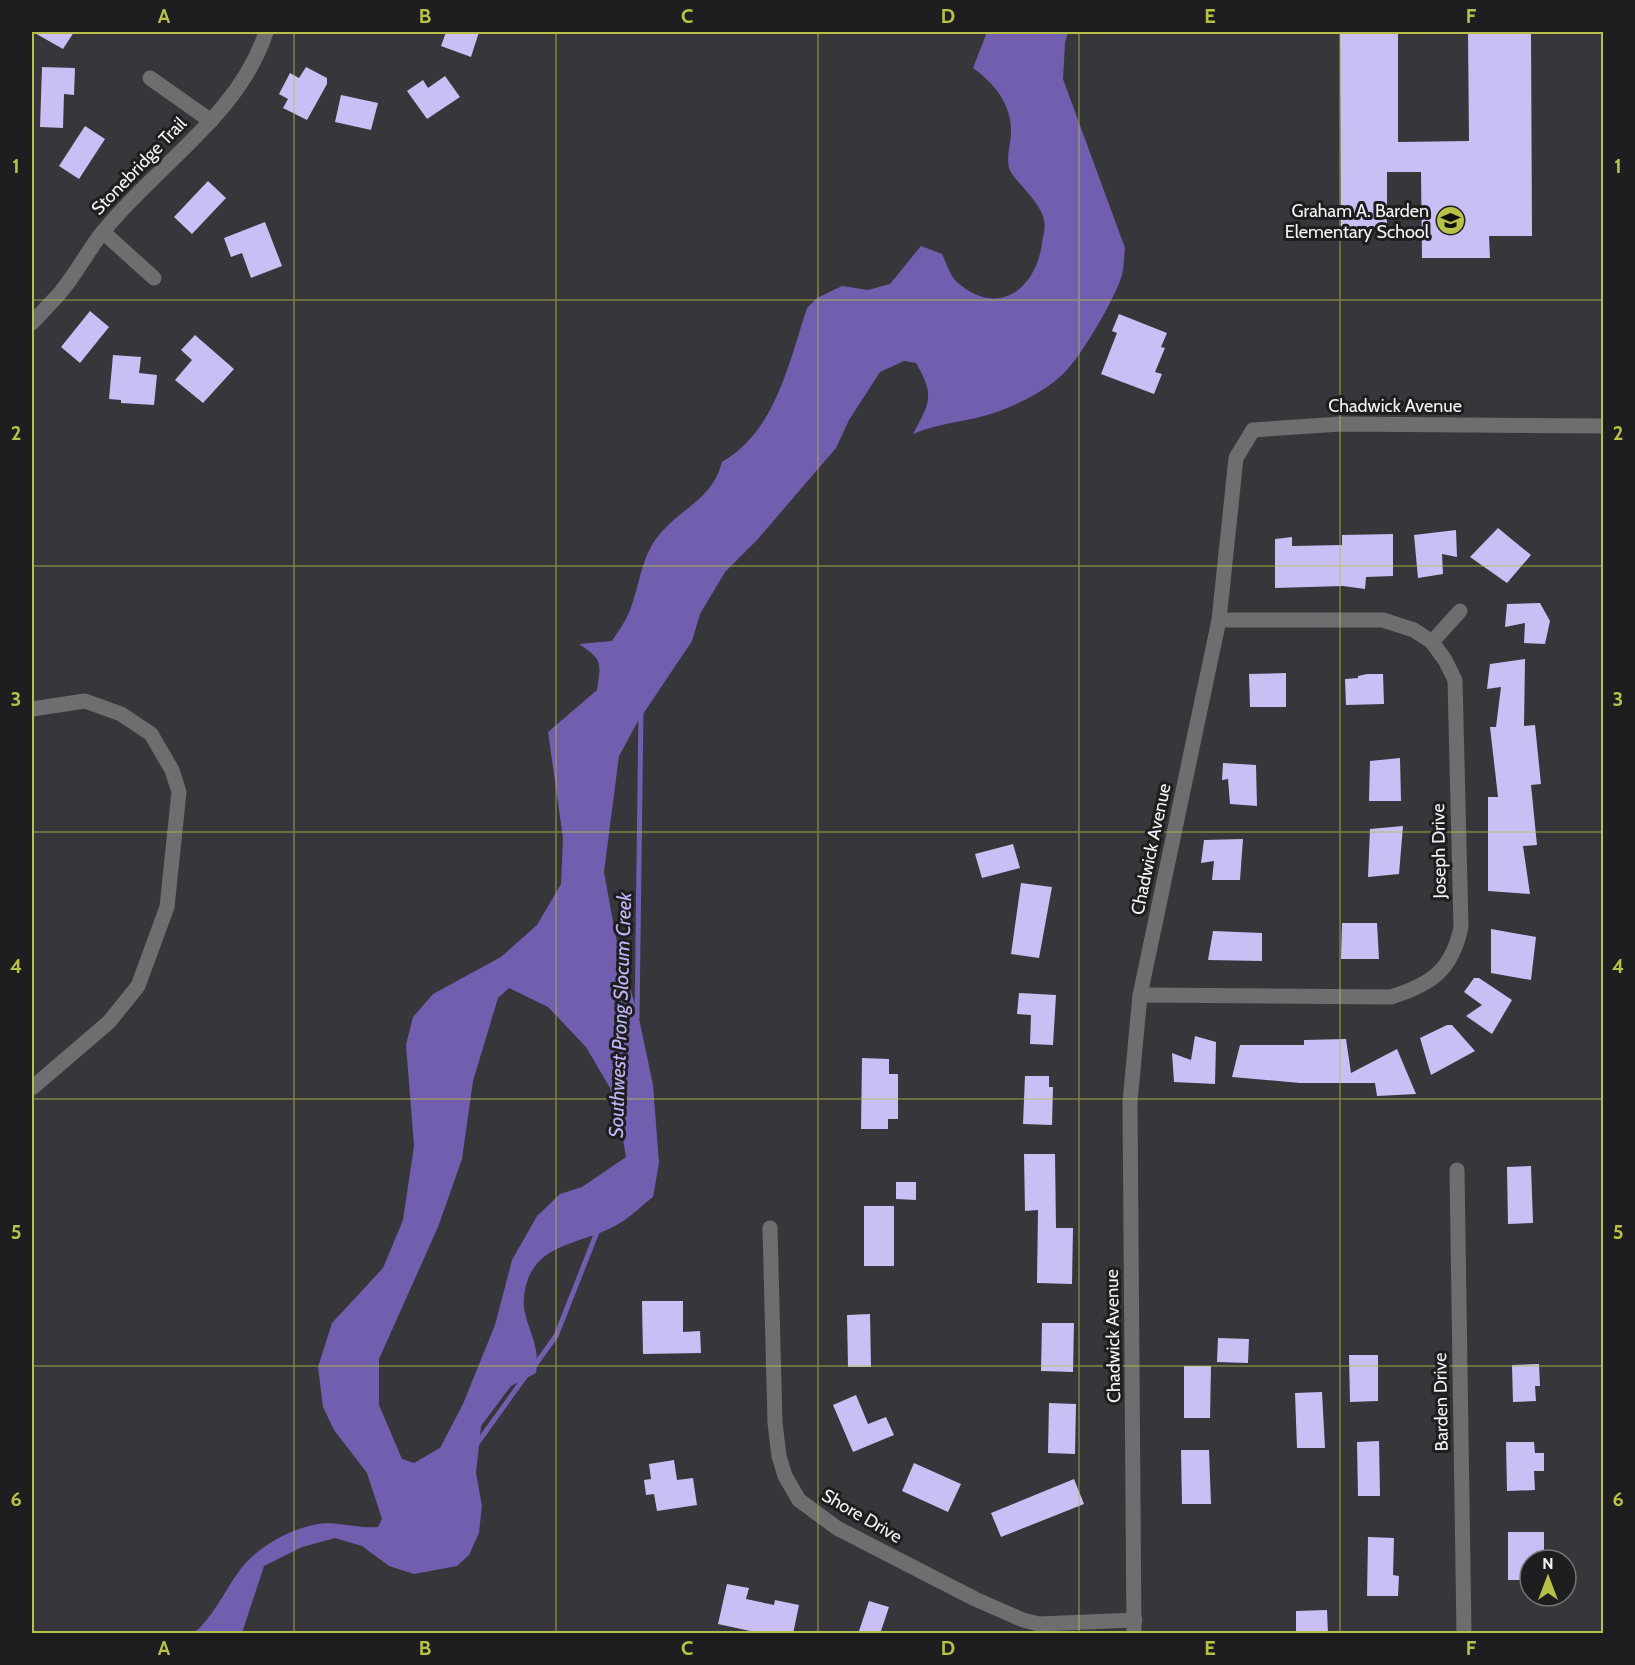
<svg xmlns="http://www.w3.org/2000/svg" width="1635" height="1665" viewBox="0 0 1635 1665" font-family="Cabin,sans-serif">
	<rect width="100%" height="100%" fill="#37363b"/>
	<path fill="#725eae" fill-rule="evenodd" d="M987,32H1068L1065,43L1063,79L1125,248C1124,256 1124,266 1122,275C1116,297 1081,357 1064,373C1047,390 1019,404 997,412C969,422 940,422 913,434C930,402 935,396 916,363L904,361L880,372L849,420L836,448L757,540L725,572L700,614L692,641L637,723L619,756L604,872L616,938L640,1023L653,1085L659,1163L653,1197C642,1205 632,1216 620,1223C581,1247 530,1240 524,1297C521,1321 542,1343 536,1373L511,1386L481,1426L476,1473L482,1506L479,1533L469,1555L457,1566L414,1574L389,1566L362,1546L335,1538L302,1547L264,1566L242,1633H194C213,1617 223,1594 237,1574C255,1548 288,1529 318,1524C337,1521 358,1529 378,1527L382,1519L367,1473L334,1430L323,1407L318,1367L332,1323L383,1268L403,1220L414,1146L406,1045L413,1017L433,994L501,957L537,925L561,884L563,838L548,732L597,690C601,662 603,660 579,644L612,641C617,633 623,625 627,617C640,590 639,559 659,535C682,507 712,500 722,462C776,431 789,362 807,308L817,298L842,286L868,290L890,284L921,246L942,254C946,262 950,276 957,282C997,318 1036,290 1042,243C1043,236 1046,227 1044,220C1040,200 1012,179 1009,168C1006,155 1011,144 1011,132C1012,105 994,83 973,68ZM509,988L548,1007L586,1047L610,1088L618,1110L626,1157L582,1187L560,1194L537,1216L512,1260L495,1325L463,1404L440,1448L414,1463L402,1459L379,1405V1359L438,1227L462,1159L473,1081L498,998Z"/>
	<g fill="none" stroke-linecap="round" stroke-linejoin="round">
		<g stroke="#725eae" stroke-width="5">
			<polyline points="637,1018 641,709"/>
			<polyline points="535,1365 556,1336 599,1227"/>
			<polyline points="476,1445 527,1374"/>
		</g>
	</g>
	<g fill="#c9bff4">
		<polygon points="33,32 74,32 63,49"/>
		<polygon points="446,32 479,32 471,57 441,46"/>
		<polygon points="1340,32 1398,32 1398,142 1469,141 1468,32 1531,32 1532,236 1489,236 1490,258 1422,258 1421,172 1387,172 1387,231 1341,231"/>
		<polygon points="42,67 75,68 74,95 64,94 63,128 40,127"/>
		<polygon points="306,67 327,78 327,84 307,120 283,108 288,99 279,94 290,73 299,78"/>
		<polygon points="445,76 460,97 427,119 407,91 423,80 428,88"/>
		<polygon points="341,95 378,103 371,130 335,122"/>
		<polygon points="85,126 105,139 79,179 59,166"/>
		<polygon points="208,181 226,198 192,234 174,217"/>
		<polygon points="265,222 282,266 251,278 242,253 231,257 224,238"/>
		<polygon points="90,311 109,327 80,363 61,347"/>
		<polygon points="1119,314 1167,333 1161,347 1165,348 1155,372 1162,374 1154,394 1101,374 1117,333 1112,331"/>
		<polygon points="195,335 234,369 203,403 175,380 192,360 181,350"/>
		<polygon points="113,355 141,357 139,373 157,375 154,405 121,403 121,400 109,399"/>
		<polygon points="1498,528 1531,555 1507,583 1470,557"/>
		<polygon points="1456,530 1457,557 1442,554 1443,574 1418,578 1414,535"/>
		<polygon points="1393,534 1393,576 1366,577 1365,589 1343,586 1275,588 1275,539 1292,537 1292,546 1342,545 1342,535"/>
		<polygon points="1540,603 1550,621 1545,644 1524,643 1525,623 1505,627 1507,604"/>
		<polygon points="1525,659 1524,726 1535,725 1541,784 1531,785 1537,845 1523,846 1530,894 1488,891 1488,797 1498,797 1490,727 1496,727 1501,687 1487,689 1490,664"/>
		<polygon points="1286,673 1286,707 1250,707 1249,674"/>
		<polygon points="1367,674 1383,674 1384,704 1346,705 1345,679 1358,678 1358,676"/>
		<polygon points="1400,758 1401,801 1369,801 1370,761"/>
		<polygon points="1223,763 1256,765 1257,806 1230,804 1228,779 1222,780"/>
		<polygon points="1403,826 1399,874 1368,877 1370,829"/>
		<polygon points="1243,839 1240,880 1212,880 1214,861 1201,863 1204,840"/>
		<polygon points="1013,844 1020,868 982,878 975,854"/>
		<polygon points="1021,883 1052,887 1039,958 1011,954"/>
		<polygon points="1342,923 1377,923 1379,959 1341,959"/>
		<polygon points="1491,929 1536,937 1531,980 1491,973"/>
		<polygon points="1213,931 1262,933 1262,961 1208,960"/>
		<polygon points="1474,978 1479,978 1512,1000 1492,1034 1466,1016 1482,1005 1464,992"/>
		<polygon points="1019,993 1056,995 1053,1045 1030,1044 1031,1015 1017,1014"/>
		<polygon points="1447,1025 1452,1025 1475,1051 1431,1075 1420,1038"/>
		<polygon points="1195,1036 1216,1042 1215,1084 1174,1082 1172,1053 1191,1060"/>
		<polygon points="1346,1039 1351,1073 1397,1049 1416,1094 1377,1096 1375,1083 1300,1083 1232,1077 1240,1045 1304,1045 1304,1040"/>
		<polygon points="862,1058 889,1059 889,1074 898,1074 898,1119 888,1119 888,1129 861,1129"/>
		<polygon points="1025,1076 1049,1076 1049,1087 1053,1087 1052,1125 1023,1124"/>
		<polygon points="1024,1154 1055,1154 1056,1228 1073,1228 1072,1284 1037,1283 1038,1210 1025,1211"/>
		<polygon points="1531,1166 1533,1223 1508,1224 1507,1167"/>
		<polygon points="896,1182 916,1182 916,1200 896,1199"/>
		<rect x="864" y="1206" width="30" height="60"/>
		<polygon points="642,1301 683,1301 683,1332 700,1331 701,1353 643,1354"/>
		<polygon points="870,1314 871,1367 848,1367 847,1315"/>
		<polygon points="1042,1323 1074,1323 1073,1372 1041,1371"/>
		<polygon points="1218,1338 1249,1339 1248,1363 1217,1362"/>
		<polygon points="1349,1355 1378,1355 1378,1401 1350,1402"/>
		<polygon points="1539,1364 1540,1386 1535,1386 1536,1401 1513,1402 1512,1365"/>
		<polygon points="1184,1366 1211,1366 1210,1418 1184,1418"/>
		<polygon points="1322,1392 1325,1448 1297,1448 1295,1393"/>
		<polygon points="856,1395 868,1424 886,1417 894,1435 853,1452 833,1405"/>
		<polygon points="1049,1403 1076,1404 1075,1454 1048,1453"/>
		<polygon points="1379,1441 1380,1496 1358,1496 1357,1442"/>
		<polygon points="1506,1442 1534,1442 1535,1453 1544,1453 1544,1471 1534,1471 1535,1490 1507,1491"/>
		<polygon points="1181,1450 1209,1450 1211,1504 1182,1504"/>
		<polygon points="674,1460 677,1480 693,1478 697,1505 657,1511 654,1494 646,1495 644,1480 651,1479 649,1464"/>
		<polygon points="914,1463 961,1484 948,1512 902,1491"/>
		<polygon points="1074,1479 1084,1504 1001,1537 991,1513"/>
		<polygon points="1508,1532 1544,1532 1544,1560 1530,1560 1530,1580 1508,1580"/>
		<polygon points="1368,1537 1394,1538 1393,1575 1399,1576 1398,1596 1367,1596"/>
		<polygon points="727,1584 749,1588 746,1599 774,1605 775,1600 799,1605 793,1634 764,1634 718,1624"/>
		<polygon points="869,1601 889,1607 880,1634 858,1634"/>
		<polygon points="1327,1610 1328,1634 1296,1634 1296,1611"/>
	</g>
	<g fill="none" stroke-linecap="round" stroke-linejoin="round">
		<g stroke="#6e6e70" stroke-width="15">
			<polyline points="150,78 211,121"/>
			<polyline points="103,232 154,278"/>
			<path d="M32,323C41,313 51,303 60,293C76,274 87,252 102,233C155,166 239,116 266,32"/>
			<polyline points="1432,642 1460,611"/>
			<polyline points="32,709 85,701 121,714 151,734 172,770 179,792 167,907 138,986 109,1022 32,1088"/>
			<path d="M1140,995L1391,997C1432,984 1452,970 1461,927L1455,680L1445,660L1432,642L1414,630L1383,620H1219"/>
			<polyline points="1457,1170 1464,1634"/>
			<polyline points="770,1228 775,1423 779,1456 785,1476 799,1500 837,1528 975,1599 1023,1620 1039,1624 1135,1620"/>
			<polyline points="1134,1634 1130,1102 1140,995 1219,620 1236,458 1253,430 1341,424 1604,426"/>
		</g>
	</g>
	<path fill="none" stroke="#b8c147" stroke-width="1.5" stroke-opacity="0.55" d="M294,32V1634M556,32V1634M818,32V1634M1079,32V1634M1340,32V1634M32,300H1604M32,566H1604M32,832H1604M32,1099H1604M32,1366H1604"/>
	<defs>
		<symbol id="school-disc" viewBox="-11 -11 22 22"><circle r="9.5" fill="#b8c147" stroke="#1e1e20"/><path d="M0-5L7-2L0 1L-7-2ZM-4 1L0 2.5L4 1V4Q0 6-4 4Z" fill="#111"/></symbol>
	</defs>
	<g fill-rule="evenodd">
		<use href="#school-disc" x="1434" y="204" width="33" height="33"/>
	</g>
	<g text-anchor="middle" stroke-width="6" stroke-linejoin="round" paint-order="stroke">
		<g font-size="18" fill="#f4f3f6" stroke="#1e1e20">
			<text transform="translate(139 166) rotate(-46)" y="6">Stonebridge Trail</text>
			<text x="1395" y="412">Chadwick Avenue</text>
			<text transform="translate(1151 849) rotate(-78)" y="6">Chadwick Avenue</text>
			<text transform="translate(1439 851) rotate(-91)" y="6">Joseph Drive</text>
			<text transform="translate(1113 1336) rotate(-91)" y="6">Chadwick Avenue</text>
			<text transform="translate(1441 1402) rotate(-91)" y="6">Barden Drive</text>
			<text transform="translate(862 1516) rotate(30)" y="6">Shore Drive</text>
		</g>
		<g font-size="18" fill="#f4f3f6" stroke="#1e1e20" text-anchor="end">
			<text x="1429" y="217">Graham A. Barden<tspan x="1429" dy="21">Elementary School</tspan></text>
		</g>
		<g font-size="20" font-style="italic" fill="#c2b6f7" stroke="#1e1e20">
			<text transform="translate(620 1015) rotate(-88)" y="7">Southwest Prong Slocum Creek</text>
		</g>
	</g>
	<rect width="1635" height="1665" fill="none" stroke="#1e1e20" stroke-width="66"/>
	<g transform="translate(1548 1578)"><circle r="28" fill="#1e1e20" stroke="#747376" stroke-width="1.5"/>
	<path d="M0-4.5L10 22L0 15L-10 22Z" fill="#b8c147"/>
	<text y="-9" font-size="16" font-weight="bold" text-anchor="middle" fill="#f4f3f6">N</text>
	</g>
	<rect x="33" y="33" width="1569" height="1599" fill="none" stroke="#b8c147" stroke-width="2"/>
	<g font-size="20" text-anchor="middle" font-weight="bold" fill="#b8c147">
		<text x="164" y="23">A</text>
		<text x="425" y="23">B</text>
		<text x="687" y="23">C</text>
		<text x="948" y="23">D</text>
		<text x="1210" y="23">E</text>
		<text x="1471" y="23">F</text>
		<text x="16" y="173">1</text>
		<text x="1618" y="173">1</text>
		<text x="16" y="440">2</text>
		<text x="1618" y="440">2</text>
		<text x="16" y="706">3</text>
		<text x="1618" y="706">3</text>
		<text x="16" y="973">4</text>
		<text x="1618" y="973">4</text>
		<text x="16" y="1239">5</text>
		<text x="1618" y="1239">5</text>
		<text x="16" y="1506">6</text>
		<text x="1618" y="1506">6</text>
		<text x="164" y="1655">A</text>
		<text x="425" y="1655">B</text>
		<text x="687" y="1655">C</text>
		<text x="948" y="1655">D</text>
		<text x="1210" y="1655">E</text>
		<text x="1471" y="1655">F</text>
	</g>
</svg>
